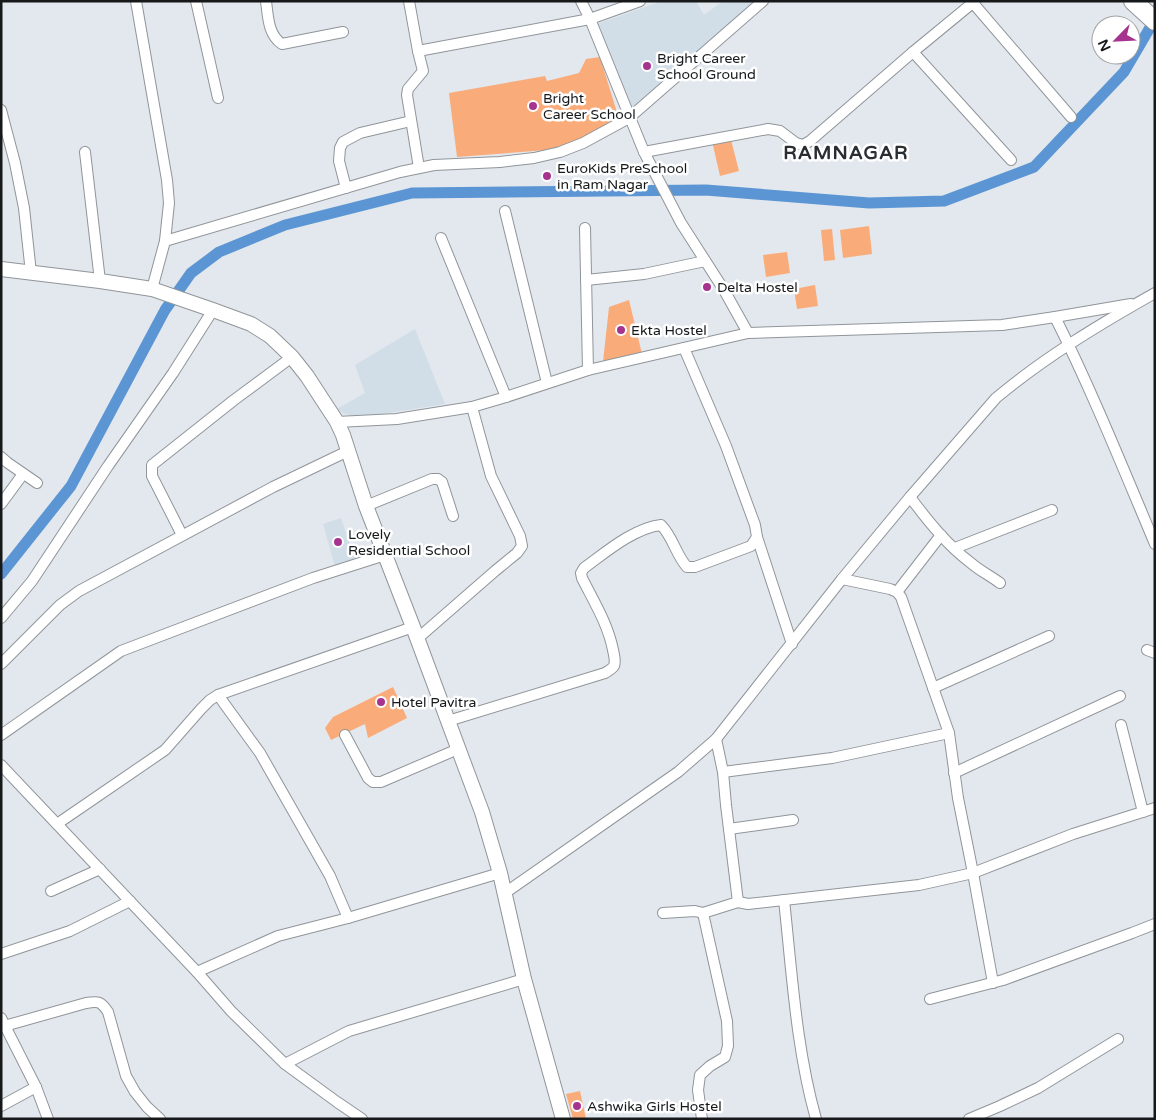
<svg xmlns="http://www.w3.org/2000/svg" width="1156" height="1120" viewBox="0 0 1156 1120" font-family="'Varela Round',sans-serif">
	<rect width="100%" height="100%" fill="#e2e8ed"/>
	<g fill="#d1dee8">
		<polygon points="662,1 696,1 704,15 723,1 758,1 631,108 597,24"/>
		<polygon points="415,329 445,404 357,418 335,410 365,393 355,365"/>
		<polygon points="341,518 355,560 335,567 323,524"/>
	</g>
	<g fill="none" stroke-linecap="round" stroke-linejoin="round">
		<polyline stroke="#5c95d4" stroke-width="11" points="1,574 71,486 165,310 191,273 219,252 285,225 412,193 706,190 869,203 944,201 1034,167 1124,72 1155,19"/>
	</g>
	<g fill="#f9ac7a">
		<polygon points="600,57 619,119 590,136 560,149 457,157 449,93 545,76 547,81 579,73 586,59"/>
		<polygon points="730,136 739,171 720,176 712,141"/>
		<polygon points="869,226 872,254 843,258 840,230"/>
		<polygon points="832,229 835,260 824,261 821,230"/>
		<polygon points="787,252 790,273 766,277 763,255"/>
		<polygon points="815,285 818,306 797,309 794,289"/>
		<polygon points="629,300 642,354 603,362 609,307"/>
		<polygon points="393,687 407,718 368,738 365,724 331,740 325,728 333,717"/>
		<polygon points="580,1091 586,1119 573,1119 566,1094"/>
	</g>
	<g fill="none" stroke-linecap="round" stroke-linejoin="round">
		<defs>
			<g id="street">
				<polyline points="136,1 167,180 169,203 165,241 152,289"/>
				<polyline points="196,1 218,98"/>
				<path d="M266,1C268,16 268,35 282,44L343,32"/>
				<polyline points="409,1 418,51 590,19 640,1"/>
				<polyline points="581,1 590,19 644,152 681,223 724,290 748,333"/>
				<polyline points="973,3 1071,117"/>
				<polyline points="418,51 423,71 408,89 407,95 419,168"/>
				<polyline points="913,52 1011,160"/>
				<polyline points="1,110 15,163 24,208 31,273"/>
				<polyline points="85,152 100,281"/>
				<polyline points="644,152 768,129 780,131 796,143 803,145 810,141 913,52 975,1"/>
				<polyline points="346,188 339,161 340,148 343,142 360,133 411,121"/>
				<polyline points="505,211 547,383"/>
				<polyline points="585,228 588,370"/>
				<polyline points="441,238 506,397"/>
				<polyline points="165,241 400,172 434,165 500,162 534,158 560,152 583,143 629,118 763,1"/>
				<polyline points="586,280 644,274 705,261"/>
				<path d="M1055,317C1092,391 1123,468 1155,544"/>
				<polyline points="337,422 397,419 472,407 506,397 588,370 748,333 1002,325 1055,317 1131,304"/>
				<polyline points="1,457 8,463 37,483"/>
				<path d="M910,497C928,521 947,545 971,563C980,571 991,576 1000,583"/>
				<polyline points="1,504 23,474"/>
				<polyline points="366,506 432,479 438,479 442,482 453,516"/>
				<polyline points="182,535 152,476 152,465 234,400 292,357"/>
				<polyline points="757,537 792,644"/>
				<polyline points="955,548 1052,510"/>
				<polyline points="842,579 890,589 897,592 901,597 949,733 958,798 973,873 993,983"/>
				<polyline points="897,592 941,535"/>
				<polyline points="1,618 32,581 108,466 173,373 213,310"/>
				<polyline points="417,639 495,571 517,553 522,546 520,536 491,476 472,407"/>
				<polyline points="1147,650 1155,653"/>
				<polyline points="1,664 60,605 79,591 273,487 348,451"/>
				<polyline points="933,688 1049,636"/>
				<polyline points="218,695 260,753 330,876 348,918"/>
				<path d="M448,721L605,673C608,671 612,669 614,666C616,661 614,655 613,650C608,624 594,602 582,578L581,573L584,568C606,552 634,528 661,525C673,537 676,555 687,567H695L751,546L757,537L755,525L726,446L684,348"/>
				<polyline points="1121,725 1143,812"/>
				<polyline points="1,735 121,651 313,578 385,555"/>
				<polyline points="345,735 368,778 373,782 381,782 458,749"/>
				<polyline points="716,739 723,772 726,805 738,902"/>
				<polyline points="1,765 197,972 231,1011 285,1064 337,1102 362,1119"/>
				<polyline points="723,772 832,758 949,733"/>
				<polyline points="954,773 1120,696"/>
				<polyline points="57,824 165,750 201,709 210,700 218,695 413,627"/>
				<polyline points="729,829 793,820"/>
				<polyline points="51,891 100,869"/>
				<path d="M505,893L678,772L716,739L842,579L910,497L996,398C1045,357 1100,324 1155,293"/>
				<path d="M784,900C792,973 796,1048 816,1119"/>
				<polyline points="663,913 695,911 703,913 738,902 748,904 919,885 973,873 1073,834 1155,808"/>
				<polyline points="1,954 70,931 130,901"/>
				<polyline points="197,972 278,936 348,918 500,873"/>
				<polyline points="930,999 1003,980 1132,933 1155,924"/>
				<polyline points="1,1018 36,1087 48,1119"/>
				<path d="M1,1027L86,1003C98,1001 101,1001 108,1012L126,1076L135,1092L147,1107L160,1119"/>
				<polyline points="285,1064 349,1031 524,979"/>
				<polyline points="1,1106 36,1087"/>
				<polyline points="702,1119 698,1090 700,1075 710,1066 725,1057 728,1046 727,1021 703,913"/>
				<polyline points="969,1119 1000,1106 1038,1088 1118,1039"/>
			</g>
			<polyline id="secondary" points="1,269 100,281 152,289 213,310 251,324 270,336 292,357 307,376 337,422 343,435 366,506 413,627 482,812 500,873 524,979 563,1119"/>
			<polyline id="highway" points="1133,1 1155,21"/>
		</defs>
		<use href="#street" stroke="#90959a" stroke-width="12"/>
		<use href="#secondary" stroke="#90959a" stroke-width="16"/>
		<use href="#highway" stroke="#90959a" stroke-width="20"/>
		<use href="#street" stroke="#fff" stroke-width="10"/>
		<use href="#secondary" stroke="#fff" stroke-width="14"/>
		<use href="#highway" stroke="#fff" stroke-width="18"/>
	</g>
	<g fill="#a6338e" stroke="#fff" stroke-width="2">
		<circle cx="647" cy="66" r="5"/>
		<circle cx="533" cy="106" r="5"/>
		<circle cx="547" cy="176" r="5"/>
		<circle cx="707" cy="287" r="5"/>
		<circle cx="621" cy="330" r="5"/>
		<circle cx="338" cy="542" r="5"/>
		<circle cx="381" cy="702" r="5"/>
		<circle cx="577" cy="1106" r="5"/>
	</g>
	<g text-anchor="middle" stroke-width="5" stroke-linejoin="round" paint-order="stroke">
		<g font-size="14" fill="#16181a" stroke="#fff" text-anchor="start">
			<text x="657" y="63">Bright Career<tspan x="657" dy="16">School Ground</tspan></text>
			<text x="543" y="103">Bright<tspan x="543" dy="16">Career School</tspan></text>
			<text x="557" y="173">EuroKids PreSchool<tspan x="557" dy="16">in Ram Nagar</tspan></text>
			<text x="717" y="292">Delta Hostel</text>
			<text x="631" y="335">Ekta Hostel</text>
			<text x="348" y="539">Lovely<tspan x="348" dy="16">Residential School</tspan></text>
			<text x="391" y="707">Hotel Pavitra</text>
			<text x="587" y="1111">Ashwika Girls Hostel</text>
		</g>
		<g font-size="19" font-weight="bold" letter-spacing="1" fill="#292e32" stroke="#fff">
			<text x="846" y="159">RAMNAGAR</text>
		</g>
	</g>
	<rect width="1156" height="1120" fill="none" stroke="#16181a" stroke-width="5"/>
	<g transform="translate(1116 40) rotate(246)"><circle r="24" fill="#ffffff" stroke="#a2a3a3"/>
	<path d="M0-4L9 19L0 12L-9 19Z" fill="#a6338e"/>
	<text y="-8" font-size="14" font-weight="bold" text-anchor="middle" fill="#16181a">N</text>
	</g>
</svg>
